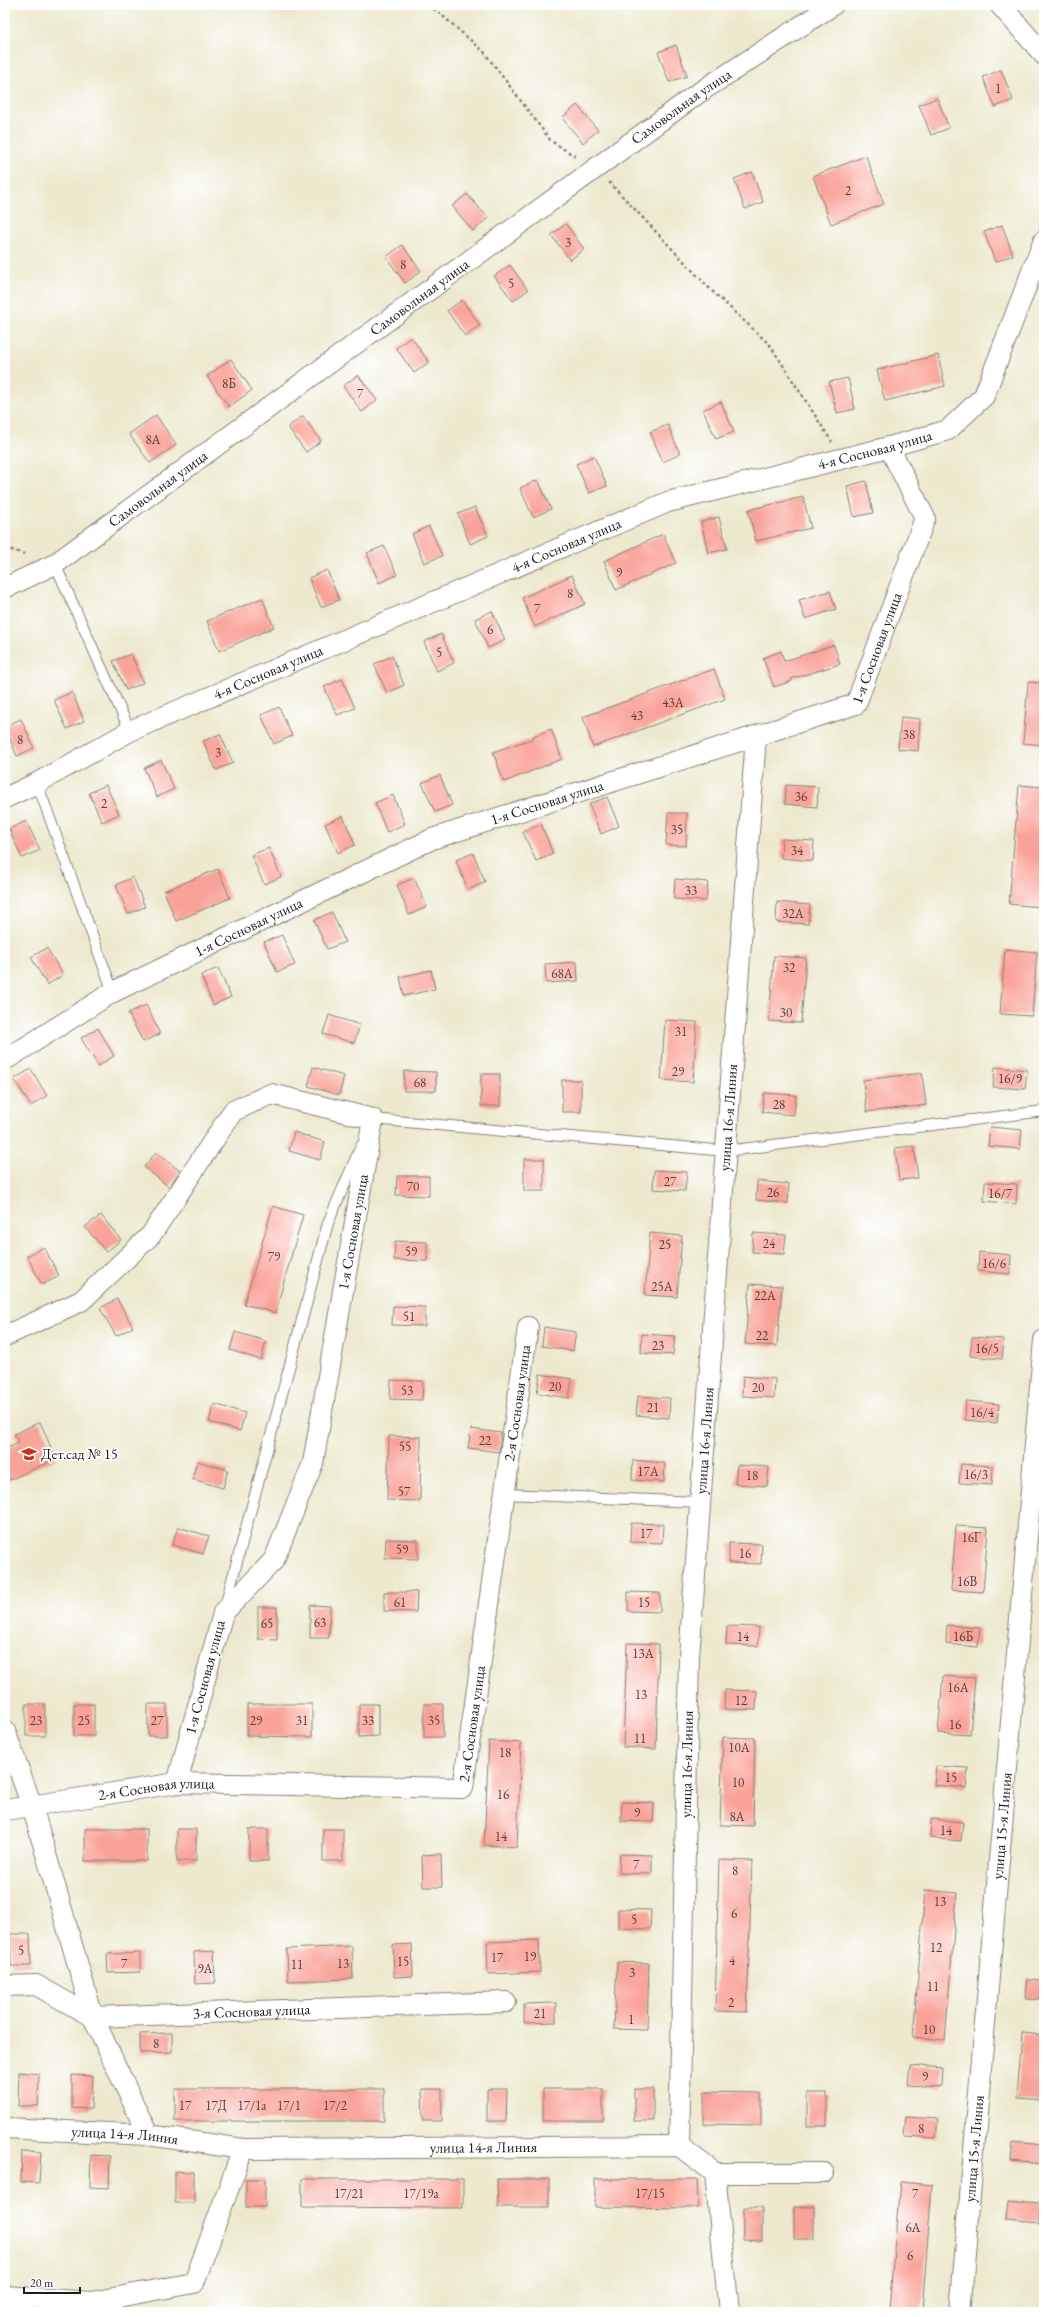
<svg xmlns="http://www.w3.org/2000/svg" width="1049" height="2317" viewBox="0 0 1049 2317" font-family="'EB Garamond',serif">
	<rect width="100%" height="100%" fill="#fff"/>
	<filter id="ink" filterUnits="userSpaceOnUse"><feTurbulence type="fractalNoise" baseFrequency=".025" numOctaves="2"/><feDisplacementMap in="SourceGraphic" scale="8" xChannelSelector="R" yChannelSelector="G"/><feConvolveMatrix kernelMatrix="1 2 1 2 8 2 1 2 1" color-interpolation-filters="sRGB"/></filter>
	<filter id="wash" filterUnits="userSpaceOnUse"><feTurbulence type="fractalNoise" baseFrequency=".012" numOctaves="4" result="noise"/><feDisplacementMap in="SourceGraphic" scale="16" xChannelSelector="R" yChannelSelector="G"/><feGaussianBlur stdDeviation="0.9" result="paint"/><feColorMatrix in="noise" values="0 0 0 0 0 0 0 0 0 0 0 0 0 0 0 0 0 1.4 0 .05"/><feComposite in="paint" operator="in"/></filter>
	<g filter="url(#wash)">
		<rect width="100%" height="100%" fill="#ede9cf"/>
		<g id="blocks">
			<g fill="#f9a298">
				<polygon points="676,45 687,76 669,82 658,52"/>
				<polygon points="1001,70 1013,100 995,107 983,77"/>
				<polygon points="937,98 949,128 931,135 919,105"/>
				<polygon points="577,105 598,130 583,143 562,118"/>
				<polygon points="866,156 884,204 831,224 813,176"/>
				<polygon points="752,172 763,202 745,209 734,179"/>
				<polygon points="467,194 488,218 473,231 452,206"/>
				<polygon points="566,224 584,249 570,260 551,235"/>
				<polygon points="1002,225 1013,255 995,262 984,232"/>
				<polygon points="402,245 421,271 405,283 386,257"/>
				<polygon points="510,265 528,290 513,301 494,276"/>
				<polygon points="462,300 480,325 465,336 447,311"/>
				<polygon points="411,337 429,362 414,373 396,348"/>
				<polygon points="938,355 945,386 885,401 877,370"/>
				<polygon points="231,359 252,390 229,407 207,376"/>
				<polygon points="358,375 377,400 362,412 343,386"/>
				<polygon points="848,378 855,409 837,413 829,382"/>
				<polygon points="721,402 734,432 716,439 703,410"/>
				<polygon points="156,415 176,445 150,463 129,434"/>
				<polygon points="303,416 321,441 306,452 288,427"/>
				<polygon points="668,425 680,454 663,462 650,432"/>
				<polygon points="594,456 607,486 589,493 576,464"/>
				<polygon points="538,480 551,509 533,517 520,488"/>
				<polygon points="866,481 873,513 854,517 847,486"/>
				<polygon points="803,497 811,528 756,541 748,510"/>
				<polygon points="475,507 488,536 470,544 458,514"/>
				<polygon points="719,517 727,549 708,553 701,522"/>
				<polygon points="429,526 442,556 424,563 412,534"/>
				<polygon points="663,534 676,563 616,590 604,561"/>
				<polygon points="384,546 397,575 379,583 367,553"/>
				<polygon points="327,570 339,600 321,607 309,578"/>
				<polygon points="572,575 585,604 535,627 522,598"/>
				<polygon points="830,591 836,609 805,619 799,600"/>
				<polygon points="262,598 274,627 219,651 207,621"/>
				<polygon points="492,611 505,640 488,648 475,619"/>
				<polygon points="441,634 454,663 437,671 424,642"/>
				<polygon points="834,645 840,664 791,679 792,681 774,687 763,658 781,651 784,661"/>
				<polygon points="131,654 143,683 126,690 113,661"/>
				<polygon points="392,656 404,685 387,693 374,664"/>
				<polygon points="714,669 725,699 593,747 583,717"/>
				<polygon points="342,679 355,708 337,715 324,687"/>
				<polygon points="1028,682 1044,683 1044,745 1023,743"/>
				<polygon points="72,692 84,721 67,729 54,700"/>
				<polygon points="279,707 292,736 274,744 261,715"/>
				<polygon points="901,717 920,719 918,751 898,749"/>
				<polygon points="21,719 34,748 17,756 5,726"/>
				<polygon points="551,729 562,759 504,782 493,752 534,738 533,736"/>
				<polygon points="220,734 233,763 216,770 203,741"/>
				<polygon points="161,760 174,789 157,797 144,768"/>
				<polygon points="440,775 452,805 435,812 422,783"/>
				<polygon points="106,785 119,814 102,822 89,793"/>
				<polygon points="786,785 818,787 817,807 785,804"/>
				<polygon points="1019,785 1044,787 1044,871 1041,907 1009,904"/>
				<polygon points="393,795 405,824 387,832 375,803"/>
				<polygon points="607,797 619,826 601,834 589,804"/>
				<polygon points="668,813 687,813 686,846 666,845"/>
				<polygon points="343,816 355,845 338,853 325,824"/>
				<polygon points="26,821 40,850 22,858 9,829"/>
				<polygon points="541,824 553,854 536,861 523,832"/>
				<polygon points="782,839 814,841 813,861 781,858"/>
				<polygon points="269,848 281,877 264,884 251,855"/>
				<polygon points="473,853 485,882 468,890 456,860"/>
				<polygon points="218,869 230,898 176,921 164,891"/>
				<polygon points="133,877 145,907 128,914 116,885"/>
				<polygon points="414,878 427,907 409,915 397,885"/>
				<polygon points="675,879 708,882 706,901 674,899"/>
				<polygon points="777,902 810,905 808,924 776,922"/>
				<polygon points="332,912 345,942 327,949 314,920"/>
				<polygon points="282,935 295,965 277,972 264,942"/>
				<polygon points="47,948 63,975 47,985 31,957"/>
				<polygon points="1005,949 1037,952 1032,1016 1000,1014"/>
				<polygon points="774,956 806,958 801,1023 769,1021"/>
				<polygon points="577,962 578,981 546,983 545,964"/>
				<polygon points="218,968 231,997 213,1005 201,975"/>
				<polygon points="431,970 435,989 404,996 400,977"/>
				<polygon points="146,1005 160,1034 143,1042 128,1013"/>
				<polygon points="329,1015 360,1025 354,1043 323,1034"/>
				<polygon points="665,1020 697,1022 693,1082 661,1080"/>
				<polygon points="98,1028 114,1056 98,1066 81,1038"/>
				<polygon points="313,1067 344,1076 339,1095 308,1086"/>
				<polygon points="995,1067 1027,1070 1025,1089 993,1087"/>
				<polygon points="31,1069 47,1096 31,1106 14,1079"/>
				<polygon points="404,1071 436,1072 436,1091 404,1091"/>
				<polygon points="922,1073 926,1105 867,1112 863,1080"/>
				<rect x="481" y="1074" width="19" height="32"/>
				<rect x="562" y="1080" width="19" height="32"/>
				<polygon points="764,1093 796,1095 794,1115 762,1112"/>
				<polygon points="990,1127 1022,1130 1020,1149 988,1146"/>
				<polygon points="294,1132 325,1142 320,1160 289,1151"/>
				<polygon points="914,1146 918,1178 899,1180 895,1148"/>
				<polygon points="156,1152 180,1171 169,1187 144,1167"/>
				<rect x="524" y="1159" width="20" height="32"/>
				<polygon points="654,1170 687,1172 685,1191 653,1189"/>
				<polygon points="397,1176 429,1176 429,1196 396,1195"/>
				<polygon points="757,1181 789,1184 788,1203 756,1200"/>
				<polygon points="985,1182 1017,1184 1016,1204 984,1201"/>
				<polygon points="273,1206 303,1215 275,1313 244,1304"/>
				<polygon points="101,1215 121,1240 106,1252 85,1227"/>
				<polygon points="650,1233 682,1236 677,1297 645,1295"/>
				<polygon points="753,1233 786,1235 784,1254 752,1252"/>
				<polygon points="395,1241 427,1242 427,1261 394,1260"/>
				<polygon points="44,1247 59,1276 42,1285 27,1256"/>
				<polygon points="979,1252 1011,1255 1010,1274 978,1271"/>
				<polygon points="750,1284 782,1286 777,1346 745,1344"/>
				<polygon points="117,1299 133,1327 116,1336 100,1308"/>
				<polygon points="393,1306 425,1307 425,1326 392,1325"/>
				<polygon points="544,1327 576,1332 573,1351 542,1346"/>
				<polygon points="235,1332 266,1341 261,1360 230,1350"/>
				<polygon points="642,1334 675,1336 673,1355 641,1353"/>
				<polygon points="972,1337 1004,1339 1002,1359 970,1356"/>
				<polygon points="540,1374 572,1379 569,1398 537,1393"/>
				<polygon points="743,1376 775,1379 774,1398 742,1396"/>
				<polygon points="391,1380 423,1381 422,1400 390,1399"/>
				<polygon points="638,1396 670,1398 669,1418 636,1415"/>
				<polygon points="966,1401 999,1404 997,1423 965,1420"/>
				<polygon points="214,1404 245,1413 240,1431 209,1422"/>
				<polygon points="40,1422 56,1459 5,1482 5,1449 19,1443 14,1434"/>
				<polygon points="471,1429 501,1433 499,1452 468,1448"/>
				<polygon points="389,1436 421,1437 420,1501 387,1500"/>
				<polygon points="633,1460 665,1463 664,1482 632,1480"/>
				<polygon points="197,1461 228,1470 223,1488 192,1479"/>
				<polygon points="961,1464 993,1466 992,1485 959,1483"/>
				<polygon points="737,1465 769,1467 767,1486 735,1484"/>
				<polygon points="631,1523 663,1524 662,1543 630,1542"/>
				<polygon points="956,1526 988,1528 983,1592 951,1590"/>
				<polygon points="178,1527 209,1536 203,1554 172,1545"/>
				<polygon points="386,1539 418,1540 418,1559 385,1558"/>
				<polygon points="729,1543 762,1544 761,1564 729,1563"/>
				<polygon points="384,1592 417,1592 416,1612 384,1611"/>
				<polygon points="628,1592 660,1593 660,1612 628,1611"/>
				<polygon points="310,1605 330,1606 329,1638 310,1638"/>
				<polygon points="258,1607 277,1607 277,1640 258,1639"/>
				<polygon points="947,1625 980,1628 978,1647 946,1644"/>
				<polygon points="727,1626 759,1627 758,1646 726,1645"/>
				<polygon points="627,1643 659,1644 656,1749 623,1747"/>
				<polygon points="943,1676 975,1678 970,1735 938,1733"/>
				<polygon points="725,1690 757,1691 756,1710 724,1709"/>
				<rect x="26" y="1704" width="19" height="32"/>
				<rect x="74" y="1704" width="20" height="32"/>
				<rect x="148" y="1704" width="19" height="32"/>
				<polygon points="247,1704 312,1704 312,1737 247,1736"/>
				<polygon points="359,1704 378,1704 378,1736 359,1737"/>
				<rect x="424" y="1704" width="19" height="33"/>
				<polygon points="723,1737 755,1738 753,1826 720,1825"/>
				<polygon points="489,1741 521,1743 517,1847 484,1845"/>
				<polygon points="936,1766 968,1768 966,1788 934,1785"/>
				<polygon points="622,1802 654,1803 653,1822 621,1821"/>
				<polygon points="931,1819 963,1822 961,1841 930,1838"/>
				<rect x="85" y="1829" width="62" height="32"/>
				<rect x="177" y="1829" width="19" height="32"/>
				<rect x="249" y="1829" width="19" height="32"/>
				<rect x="323" y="1829" width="20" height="32"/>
				<polygon points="441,1854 442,1887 423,1887 422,1855"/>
				<polygon points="620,1854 652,1855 652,1874 619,1873"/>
				<polygon points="719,1860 752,1861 747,2012 715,2011"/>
				<polygon points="925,1890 957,1893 945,2040 913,2037"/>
				<polygon points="618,1909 651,1910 650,1929 618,1928"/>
				<polygon points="10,1934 30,1934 31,1966 11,1966"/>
				<polygon points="539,1940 540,1972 488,1974 487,1942"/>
				<polygon points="412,1944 413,1976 394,1977 393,1945"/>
				<polygon points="352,1946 353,1979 288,1981 287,1949"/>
				<polygon points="214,1951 215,1983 195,1984 194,1952"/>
				<polygon points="140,1953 140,1972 108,1973 107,1954"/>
				<polygon points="617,1962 649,1963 647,2030 614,2029"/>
				<polygon points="1027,1979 1044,1980 1044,1999 1025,1998"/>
				<polygon points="556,2003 556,2022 524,2023 524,2004"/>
				<polygon points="172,2033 172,2052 140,2053 140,2034"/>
				<polygon points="1022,2033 1044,2035 1044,2101 1017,2099"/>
				<polygon points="910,2065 942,2068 941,2087 908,2085"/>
				<polygon points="19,2072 39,2074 38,2106 18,2106"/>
				<polygon points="72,2075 93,2076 91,2109 72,2108"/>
				<rect x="175" y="2089" width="209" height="32"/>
				<polygon points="422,2089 442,2089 442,2121 423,2121"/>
				<polygon points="487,2089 507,2089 506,2121 487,2121"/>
				<rect x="543" y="2089" width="60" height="32"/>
				<rect x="634" y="2089" width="19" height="32"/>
				<polygon points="704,2092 761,2093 761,2125 704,2124"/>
				<rect x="807" y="2093" width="20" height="33"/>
				<polygon points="906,2117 938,2119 936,2138 904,2136"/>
				<polygon points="1013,2142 1044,2145 1044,2164 1011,2161"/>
				<polygon points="22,2151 41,2152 39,2183 21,2182"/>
				<polygon points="91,2155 110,2156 109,2188 90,2187"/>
				<polygon points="175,2171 194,2172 194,2203 175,2203"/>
				<rect x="246" y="2179" width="19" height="28"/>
				<polygon points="302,2179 463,2179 463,2208 302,2207"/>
				<polygon points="497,2179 549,2179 549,2207 498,2207"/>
				<polygon points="595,2179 697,2179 698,2208 595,2207"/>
				<polygon points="900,2182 932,2185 922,2311 889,2309"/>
				<polygon points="1008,2200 1040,2203 1039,2222 1006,2219"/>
				<rect x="794" y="2207" width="20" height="32"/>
				<polygon points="743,2208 762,2208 762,2241 743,2240"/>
			</g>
		</g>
	</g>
	<g filter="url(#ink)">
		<use href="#blocks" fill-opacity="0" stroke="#848276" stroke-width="1"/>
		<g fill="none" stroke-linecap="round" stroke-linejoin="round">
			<defs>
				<g id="lane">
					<polyline points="55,564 130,731"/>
					<polyline points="37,783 113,992"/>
					<polyline points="372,1122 373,1119 726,1151 1044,1111"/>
					<polyline points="505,1494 700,1502"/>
					<polyline points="225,1606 328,1223 361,1146"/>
				</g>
				<g id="street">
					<polyline points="1000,5 1044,55"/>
					<path id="s1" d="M5,588L55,564L697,94L833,5"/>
					<path id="s2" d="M5,798L37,783L130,731L668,502L889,447L948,430L984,396L1044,240"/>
					<path id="s3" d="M5,1060L113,992L432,839L856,704L925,518L889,447"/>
					<polyline points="5,1336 81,1301 151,1235 233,1111 271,1094 373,1119 313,1463 274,1560 223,1613 177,1783"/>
					<polyline points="5,1731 32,1806 93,2017 148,2135"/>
					<path id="s4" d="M5,1810L177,1783L463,1788L528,1327"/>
					<path id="s5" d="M5,1986L36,1985L93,2017L506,2002"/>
					<path id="s6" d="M5,2128L148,2135L243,2149"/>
					<path id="s7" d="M679,2146L689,1657L756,736"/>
					<polyline points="715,2173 824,2173"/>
					<path id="s8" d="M5,2296L91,2302L194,2283L243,2149L679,2146L715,2173L729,2312"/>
					<path id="s9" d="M960,2312L1044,1340"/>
				</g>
			</defs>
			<use href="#lane" stroke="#848276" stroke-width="12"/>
			<use href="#street" stroke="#848276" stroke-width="22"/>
			<g stroke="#848276" stroke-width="2.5" stroke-dasharray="3 3" stroke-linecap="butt">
				<polyline points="422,5 436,10 484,52 551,141 578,158"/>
				<polyline points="609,182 710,289 770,345 832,442"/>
				<polyline points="5,548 28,555"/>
			</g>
			<use href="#lane" stroke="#fff" stroke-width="10"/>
			<use href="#street" stroke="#fff" stroke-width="20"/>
		</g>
	</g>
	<defs>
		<symbol id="school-bare" viewBox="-9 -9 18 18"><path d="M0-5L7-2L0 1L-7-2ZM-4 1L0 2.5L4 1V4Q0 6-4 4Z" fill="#c8321e" stroke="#fff" stroke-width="2.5" paint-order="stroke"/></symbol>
	</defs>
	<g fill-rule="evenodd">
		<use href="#school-bare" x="18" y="1443" width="22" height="22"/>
	</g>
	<g text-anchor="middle" stroke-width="3.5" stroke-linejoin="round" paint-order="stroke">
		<g font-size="13" fill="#533e3b">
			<text x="998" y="93">1</text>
			<text x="848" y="195">2</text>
			<text x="568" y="247">3</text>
			<text x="403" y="269">8</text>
			<text x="511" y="288">5</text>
			<text x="229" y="388">8Б</text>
			<text x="360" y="398">7</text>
			<text x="153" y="444">8А</text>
			<text x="619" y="577">9</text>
			<text x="570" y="598">8</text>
			<text x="537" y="613">7</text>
			<text x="490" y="634">6</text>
			<text x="439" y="657">5</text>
			<text x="673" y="707">43А</text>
			<text x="637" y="720">43</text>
			<text x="909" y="739">38</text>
			<text x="20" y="744">8</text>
			<text x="218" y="757">3</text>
			<text x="801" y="801">36</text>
			<text x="104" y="808">2</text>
			<text x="677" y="834">35</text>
			<text x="797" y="855">34</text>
			<text x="691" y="895">33</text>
			<text x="793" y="918">32А</text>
			<text x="789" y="972">32</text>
			<text x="562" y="978">68А</text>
			<text x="786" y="1017">30</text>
			<text x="681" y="1036">31</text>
			<text x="678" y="1076">29</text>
			<text x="1010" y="1083">16/9</text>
			<text x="420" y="1087">68</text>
			<text x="779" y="1109">28</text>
			<text x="670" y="1186">27</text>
			<text x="413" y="1191">70</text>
			<text x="773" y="1197">26</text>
			<text x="1000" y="1198">16/7</text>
			<text x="769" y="1248">24</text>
			<text x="665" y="1249">25</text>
			<text x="411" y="1256">59</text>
			<text x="274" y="1261">79</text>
			<text x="994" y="1268">16/6</text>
			<text x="662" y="1291">25А</text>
			<text x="765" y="1300">22А</text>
			<text x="409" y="1321">51</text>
			<text x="762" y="1340">22</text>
			<text x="658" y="1350">23</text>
			<text x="987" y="1353">16/5</text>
			<text x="555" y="1391">20</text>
			<text x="758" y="1392">20</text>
			<text x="407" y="1395">53</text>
			<text x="653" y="1412">21</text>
			<text x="982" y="1417">16/4</text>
			<text x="485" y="1445">22</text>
			<text x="405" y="1451">55</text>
			<text x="648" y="1476">17А</text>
			<text x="976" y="1479">16/3</text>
			<text x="752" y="1480">18</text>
			<text x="404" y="1496">57</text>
			<text x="646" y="1538">17</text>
			<text x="971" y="1542">16Г</text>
			<text x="402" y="1554">59</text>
			<text x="745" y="1558">16</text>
			<text x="967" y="1586">16В</text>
			<text x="400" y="1607">61</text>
			<text x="644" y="1607">15</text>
			<text x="320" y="1627">63</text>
			<text x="267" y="1628">65</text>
			<text x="743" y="1641">14</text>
			<text x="963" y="1641">16Б</text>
			<text x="643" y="1658">13А</text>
			<text x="958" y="1692">16А</text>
			<text x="641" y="1699">13</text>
			<text x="741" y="1705">12</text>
			<text x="36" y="1725">23</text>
			<text x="84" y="1725">25</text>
			<text x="157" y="1725">27</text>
			<text x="256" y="1725">29</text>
			<text x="302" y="1725">31</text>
			<text x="368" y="1725">33</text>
			<text x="434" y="1725">35</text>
			<text x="955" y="1729">16</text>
			<text x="640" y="1743">11</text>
			<text x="739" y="1752">10А</text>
			<text x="505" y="1757">18</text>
			<text x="951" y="1782">15</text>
			<text x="738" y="1787">10</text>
			<text x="503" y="1799">16</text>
			<text x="637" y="1817">9</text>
			<text x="737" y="1821">8А</text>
			<text x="946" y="1835">14</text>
			<text x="501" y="1841">14</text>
			<text x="636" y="1869">7</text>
			<text x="735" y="1875">8</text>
			<text x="940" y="1906">13</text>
			<text x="734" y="1918">6</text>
			<text x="634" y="1924">5</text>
			<text x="936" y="1952">12</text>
			<text x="21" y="1955">5</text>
			<text x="530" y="1961">19</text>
			<text x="497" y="1962">17</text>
			<text x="732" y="1965">4</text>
			<text x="403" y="1966">15</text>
			<text x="124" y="1968">7</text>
			<text x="343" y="1968">13</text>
			<text x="297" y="1969">11</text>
			<text x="205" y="1973">9А</text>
			<text x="632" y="1977">3</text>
			<text x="933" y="1991">11</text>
			<text x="731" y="2007">2</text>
			<text x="540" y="2018">21</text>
			<text x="631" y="2024">1</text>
			<text x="929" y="2034">10</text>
			<text x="156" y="2048">8</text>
			<text x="925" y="2081">9</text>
			<text x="185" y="2110">17</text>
			<text x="216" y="2110">17Д</text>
			<text x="252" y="2110">17/1а</text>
			<text x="289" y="2110">17/1</text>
			<text x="335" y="2110">17/2</text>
			<text x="921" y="2133">8</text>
			<text x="349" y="2198">17/21</text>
			<text x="421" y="2198">17/19а</text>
			<text x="650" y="2198">17/15</text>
			<text x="915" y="2198">7</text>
			<text x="913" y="2232">6А</text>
			<text x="910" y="2260">6</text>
		</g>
		<g font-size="15" fill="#1c1c1c" stroke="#fff">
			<text dy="5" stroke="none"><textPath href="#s1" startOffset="831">Самовольная улица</textPath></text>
			<text dy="5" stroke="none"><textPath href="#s1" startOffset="507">Самовольная улица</textPath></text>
			<text dy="5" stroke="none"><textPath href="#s2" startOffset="940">4-я Сосновая улица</textPath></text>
			<text dy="5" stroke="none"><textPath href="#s1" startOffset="183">Самовольная улица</textPath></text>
			<text dy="5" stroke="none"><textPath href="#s2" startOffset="616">4-я Сосновая улица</textPath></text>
			<text dy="5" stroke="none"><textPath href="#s3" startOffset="986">1-я Сосновая улица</textPath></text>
			<text dy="5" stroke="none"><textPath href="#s2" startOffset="292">4-я Сосновая улица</textPath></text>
			<text dy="5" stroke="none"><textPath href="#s3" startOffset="602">1-я Сосновая улица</textPath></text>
			<text dy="5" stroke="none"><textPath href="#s3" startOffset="278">1-я Сосновая улица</textPath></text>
			<text dy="5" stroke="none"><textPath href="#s7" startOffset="1030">улица 16-я Линия</textPath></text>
			<text transform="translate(353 1232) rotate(-80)" y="5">1-я Сосновая улица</text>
			<text dy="5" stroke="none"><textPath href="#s4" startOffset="849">2-я Сосновая улица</textPath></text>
			<text dy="5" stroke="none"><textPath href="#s7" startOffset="706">улица 16-я Линия</textPath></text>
			<text transform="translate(205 1677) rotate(-75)" y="5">1-я Сосновая улица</text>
			<text dy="5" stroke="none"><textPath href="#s4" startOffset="525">2-я Сосновая улица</textPath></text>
			<text dy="5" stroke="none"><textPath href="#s7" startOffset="382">улица 16-я Линия</textPath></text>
			<text dy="5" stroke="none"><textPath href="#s4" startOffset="153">2-я Сосновая улица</textPath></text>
			<text dy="5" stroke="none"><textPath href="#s9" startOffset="488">улица 15-я Линия</textPath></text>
			<text dy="5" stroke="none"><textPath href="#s5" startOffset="255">3-я Сосновая улица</textPath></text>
			<text dy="5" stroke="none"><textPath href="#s6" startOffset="120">улица 14-я Линия</textPath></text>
			<text dy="5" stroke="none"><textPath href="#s8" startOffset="574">улица 14-я Линия</textPath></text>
			<text dy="5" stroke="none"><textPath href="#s9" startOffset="164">улица 15-я Линия</textPath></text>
		</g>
		<g font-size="15" fill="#1c1c1c" stroke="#fff" text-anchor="start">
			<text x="41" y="1459">Дет.сад № 15</text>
		</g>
	</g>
	<rect width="1049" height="2317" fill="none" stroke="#fff" stroke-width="20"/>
	<path d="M24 2287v6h56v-6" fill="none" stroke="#1c1c1c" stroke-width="2"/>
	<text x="30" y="2287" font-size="12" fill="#1c1c1c" stroke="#ffffff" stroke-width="3" paint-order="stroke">20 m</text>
</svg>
